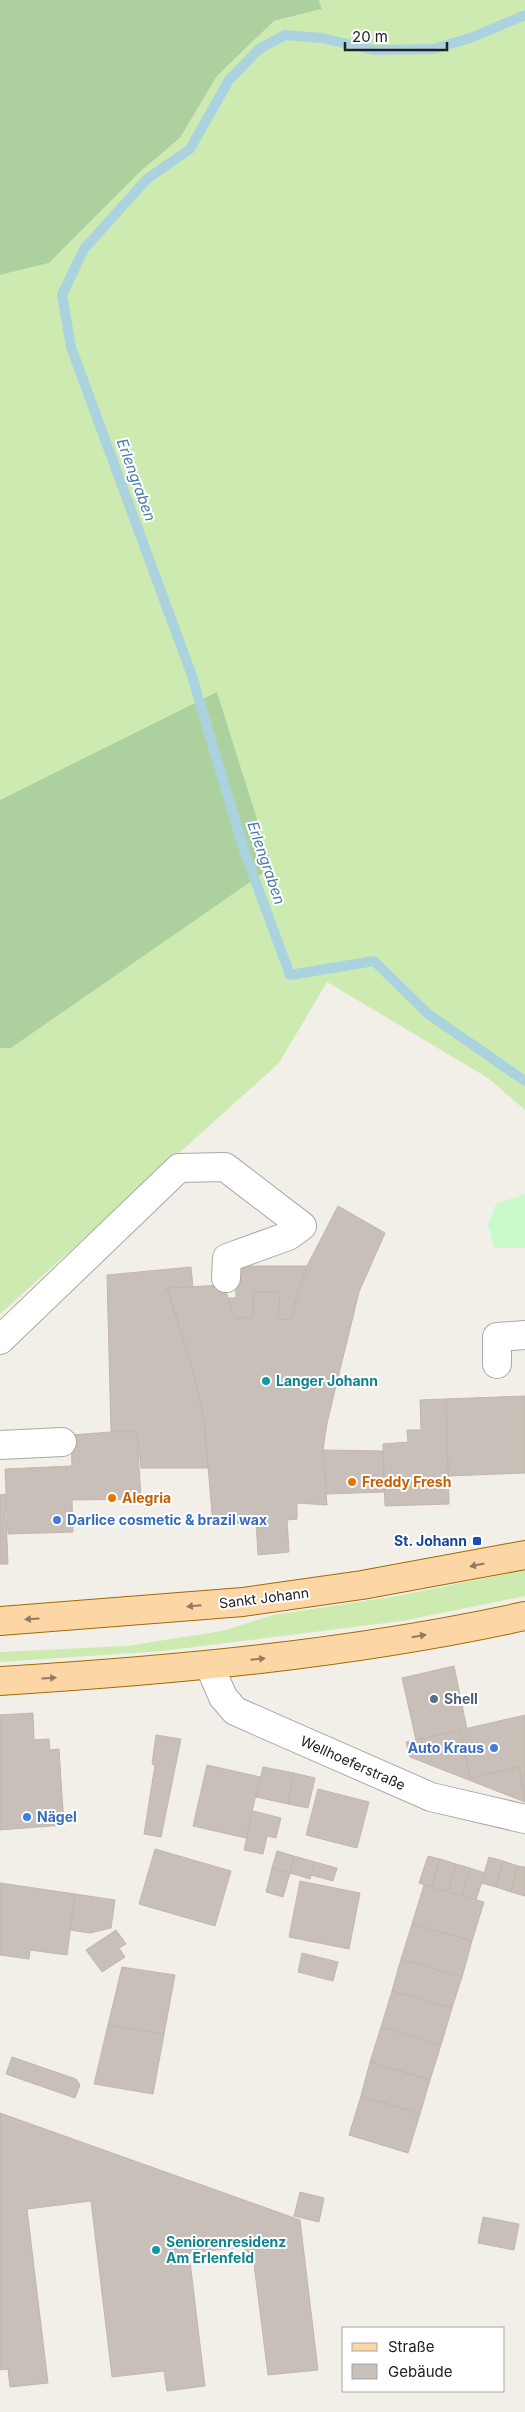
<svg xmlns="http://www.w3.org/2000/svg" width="525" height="2412" viewBox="0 0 525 2412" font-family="Inter,sans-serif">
	<rect width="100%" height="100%" fill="#f2efe9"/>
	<g fill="#cdebb0">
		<polygon points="319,0 525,0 525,1110 488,1078 327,982 279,1063 0,1314 0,1048 11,1048 271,867 217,693 0,800 0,275 49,263 142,170 180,138 217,76 274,21 322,9"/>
		<polygon points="525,1570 525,1596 402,1621 163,1651 0,1662 0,1652 126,1646 222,1631 273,1615 397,1596"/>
	</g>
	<g fill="#add19e">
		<polygon points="0,0 319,0 322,9 274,21 217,76 180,138 142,170 49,263 0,275"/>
		<polygon points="217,692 272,867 11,1048 0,1048 0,800"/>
	</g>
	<polygon fill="#c8facc" points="525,1194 525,1248 494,1248 488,1225 496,1204"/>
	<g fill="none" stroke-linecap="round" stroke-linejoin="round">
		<polyline stroke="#aad3df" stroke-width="10" points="525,15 473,37 434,49 374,50 322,38 285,35 259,49 229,80 190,149 147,179 84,249 62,295 71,347 191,673 244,850 290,975 374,961 428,1014 525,1081"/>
	</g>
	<g fill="#c7bfb8" stroke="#c4b6ab">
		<polygon points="338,1206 385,1233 359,1292 327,1423 323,1450 327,1505 297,1503 297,1519 287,1520 289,1552 258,1555 256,1522 213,1525 204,1420 193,1371 167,1288 224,1285 234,1318 253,1317 253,1292 280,1292 278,1319 291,1320 295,1302 307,1266"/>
		<polygon points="235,1266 307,1266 295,1302 291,1320 278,1319 280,1292 253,1292 253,1317 234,1318 228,1298 236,1298"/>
		<polygon points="191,1267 193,1287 167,1288 193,1371 204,1420 208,1468 141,1468 137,1432 111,1432 107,1275"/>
		<polygon points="525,1396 525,1473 448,1476 446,1399"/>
		<polygon points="446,1399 449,1504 385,1506 383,1444 408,1442 407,1430 421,1430 420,1400"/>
		<polygon points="111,1432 137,1432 141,1499 72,1500 73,1532 8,1534 5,1469 72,1466 71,1435"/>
		<polygon points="323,1450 383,1451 384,1492 327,1494"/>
		<polygon points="5,1494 8,1564 0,1564 0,1495"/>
		<polygon points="454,1666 467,1729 416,1740 402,1678"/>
		<polygon points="33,1713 34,1740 49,1739 50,1750 59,1749 64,1825 0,1830 0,1715"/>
		<polygon points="525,1715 525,1800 519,1767 470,1778 460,1730"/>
		<polygon points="460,1730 470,1778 519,1767 525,1802 410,1757 406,1742"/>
		<polygon points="156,1735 181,1739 161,1837 144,1834 155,1765 152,1764"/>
		<polygon points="207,1765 260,1777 246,1838 193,1826"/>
		<polygon points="263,1767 294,1773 288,1804 256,1797"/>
		<polygon points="294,1773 315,1778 308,1808 288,1804"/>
		<polygon points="318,1789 369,1802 357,1848 306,1835"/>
		<polygon points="253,1811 281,1818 276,1838 267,1836 263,1854 244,1850"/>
		<polygon points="155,1849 231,1871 215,1926 139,1904"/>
		<polygon points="277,1851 294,1856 290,1873 272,1868"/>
		<polygon points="294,1856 315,1862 310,1879 290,1873"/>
		<polygon points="428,1856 440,1859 432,1887 419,1883"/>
		<polygon points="489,1857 503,1861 496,1887 481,1883"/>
		<polygon points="440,1859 456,1864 448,1892 432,1887"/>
		<polygon points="503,1861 518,1866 511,1892 496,1887"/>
		<polygon points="315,1862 337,1868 333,1881 311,1875"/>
		<polygon points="456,1864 470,1868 462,1896 448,1892"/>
		<polygon points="518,1866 525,1867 525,1896 511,1892"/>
		<polygon points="272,1868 290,1873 283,1897 266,1892"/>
		<polygon points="470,1868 485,1873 476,1900 462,1896"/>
		<polygon points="300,1881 360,1893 349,1949 289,1937"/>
		<polygon points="0,1883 75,1894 67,1955 30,1950 29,1959 0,1955"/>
		<polygon points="424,1885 484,1902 472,1941 412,1924"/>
		<polygon points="75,1894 115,1900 111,1928 90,1933 70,1930"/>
		<polygon points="412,1924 472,1941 462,1977 401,1959"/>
		<polygon points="116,1930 126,1944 119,1948 125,1957 102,1972 86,1950"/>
		<polygon points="302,1953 338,1962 333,1981 298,1972"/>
		<polygon points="401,1959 462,1977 452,2008 392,1991"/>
		<polygon points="122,1967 175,1975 164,2034 108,2025"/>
		<polygon points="392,1991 452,2008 441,2045 381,2027"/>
		<polygon points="108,2025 164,2034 153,2094 94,2084"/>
		<polygon points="381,2027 441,2045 430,2080 370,2062"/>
		<polygon points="12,2057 76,2079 80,2085 75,2098 6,2074"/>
		<polygon points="370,2062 430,2080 420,2114 361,2096"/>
		<polygon points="361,2096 420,2114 408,2153 349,2135"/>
		<polygon points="0,2113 300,2220 318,2370 268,2375 253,2256 242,2247 189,2253 205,2386 167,2391 164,2371 112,2377 91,2201 27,2209 48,2383 10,2387 8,2369 0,2370"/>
		<polygon points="300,2192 324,2198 319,2222 294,2216"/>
		<polygon points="483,2217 519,2224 514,2250 478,2243"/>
	</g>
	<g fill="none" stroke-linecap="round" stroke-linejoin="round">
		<defs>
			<g id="minor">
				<polyline points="0,1340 179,1168 225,1167 302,1226 288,1236 227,1258 226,1278"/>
				<polyline points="497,1364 497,1337 525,1335"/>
				<polyline points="0,1445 62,1442"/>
				<polyline points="209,1665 223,1697 235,1711 431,1797 525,1819"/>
			</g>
			<g id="major">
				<polyline points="0,1621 243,1602 362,1585 525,1555"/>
				<path d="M0,1681C176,1670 352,1654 525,1616"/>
			</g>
		</defs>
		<use href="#minor" stroke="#a9a9a9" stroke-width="30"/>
		<use href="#major" stroke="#a06b00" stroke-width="30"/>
		<use href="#minor" stroke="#fff" stroke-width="28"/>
		<use href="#major" stroke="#fcd6a4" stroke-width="28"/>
	</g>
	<defs><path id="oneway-solid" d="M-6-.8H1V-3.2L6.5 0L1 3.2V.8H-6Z" transform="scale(1.25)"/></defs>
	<g fill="#8f7c63">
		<use href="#oneway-solid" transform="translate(477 1565) rotate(168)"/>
		<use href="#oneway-solid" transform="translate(194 1606) rotate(175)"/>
		<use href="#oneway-solid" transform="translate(32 1619) rotate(176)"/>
		<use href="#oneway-solid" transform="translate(419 1636) rotate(-10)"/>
		<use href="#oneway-solid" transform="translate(258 1659) rotate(-6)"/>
		<use href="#oneway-solid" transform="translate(49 1678) rotate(-3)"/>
	</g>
	<g fill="#0f9aa8" stroke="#fff" stroke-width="2">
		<circle cx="266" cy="1381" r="5"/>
		<circle cx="156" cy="2250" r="5"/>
	</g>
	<g fill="#e8710a" stroke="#fff" stroke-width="2">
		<circle cx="352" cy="1482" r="5"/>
		<circle cx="112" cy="1498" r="5"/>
	</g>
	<g fill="#3f7fe0" stroke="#fff" stroke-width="2">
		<circle cx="57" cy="1520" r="5"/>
		<circle cx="494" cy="1748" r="5"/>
		<circle cx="27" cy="1817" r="5"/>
	</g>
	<rect fill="#1a4fb4" stroke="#fff" stroke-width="2" x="472" y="1536" width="10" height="10" rx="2.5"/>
	<circle fill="#5c6f8a" stroke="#fff" stroke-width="2" cx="434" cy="1699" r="5"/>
	<g text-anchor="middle" stroke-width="4" stroke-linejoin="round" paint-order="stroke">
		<g font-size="14" font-weight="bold" fill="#0d838f" stroke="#fff" text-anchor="start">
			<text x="276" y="1386">Langer Johann</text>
			<text x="166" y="2247">Seniorenresidenz<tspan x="166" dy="16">Am Erlenfeld</tspan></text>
		</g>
		<g font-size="14" font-weight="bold" fill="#c56008" stroke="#fff" text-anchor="start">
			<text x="362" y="1487">Freddy Fresh</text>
			<text x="122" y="1503">Alegria</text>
		</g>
		<g font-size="14" font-weight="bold" fill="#366cbe" stroke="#fff" text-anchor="start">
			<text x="67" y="1525">Darlice cosmetic &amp; brazil wax</text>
			<text x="484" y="1753" text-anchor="end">Auto Kraus</text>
			<text x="37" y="1822">Nägel</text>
		</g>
		<g font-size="14" font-weight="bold" fill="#164399" stroke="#fff" text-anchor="end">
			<text x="467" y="1546">St. Johann</text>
		</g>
		<g font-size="14" fill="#222" stroke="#fff">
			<text transform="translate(264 1598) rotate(-7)" y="5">Sankt Johann</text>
			<text transform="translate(353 1763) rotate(24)" y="5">Wellhoeferstraße</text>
		</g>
		<g font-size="14" font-weight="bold" fill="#4e5e75" stroke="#fff" text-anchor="start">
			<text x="444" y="1704">Shell</text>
		</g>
		<g font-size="15" font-style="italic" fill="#4a7aab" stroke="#fff">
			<text transform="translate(136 480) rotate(70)" y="5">Erlengraben</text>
			<text transform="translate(266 863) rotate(71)" y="5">Erlengraben</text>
		</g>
	</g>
	<rect x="342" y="2327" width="162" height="65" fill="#ffffff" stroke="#a7a7a7"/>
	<rect x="352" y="2343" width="25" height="8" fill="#fcd6a4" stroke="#a7a7a7"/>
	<text x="388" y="2352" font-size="15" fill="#222222">Straße</text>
	<rect x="352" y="2364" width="25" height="15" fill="#c7bfb8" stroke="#a7a7a7"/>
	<text x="388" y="2377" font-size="15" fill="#222222">Gebäude</text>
	<path d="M345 42v8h102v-8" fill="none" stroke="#222222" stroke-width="2.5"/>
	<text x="352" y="42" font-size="15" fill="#222222" stroke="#ffffff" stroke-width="4" paint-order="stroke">20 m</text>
</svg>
